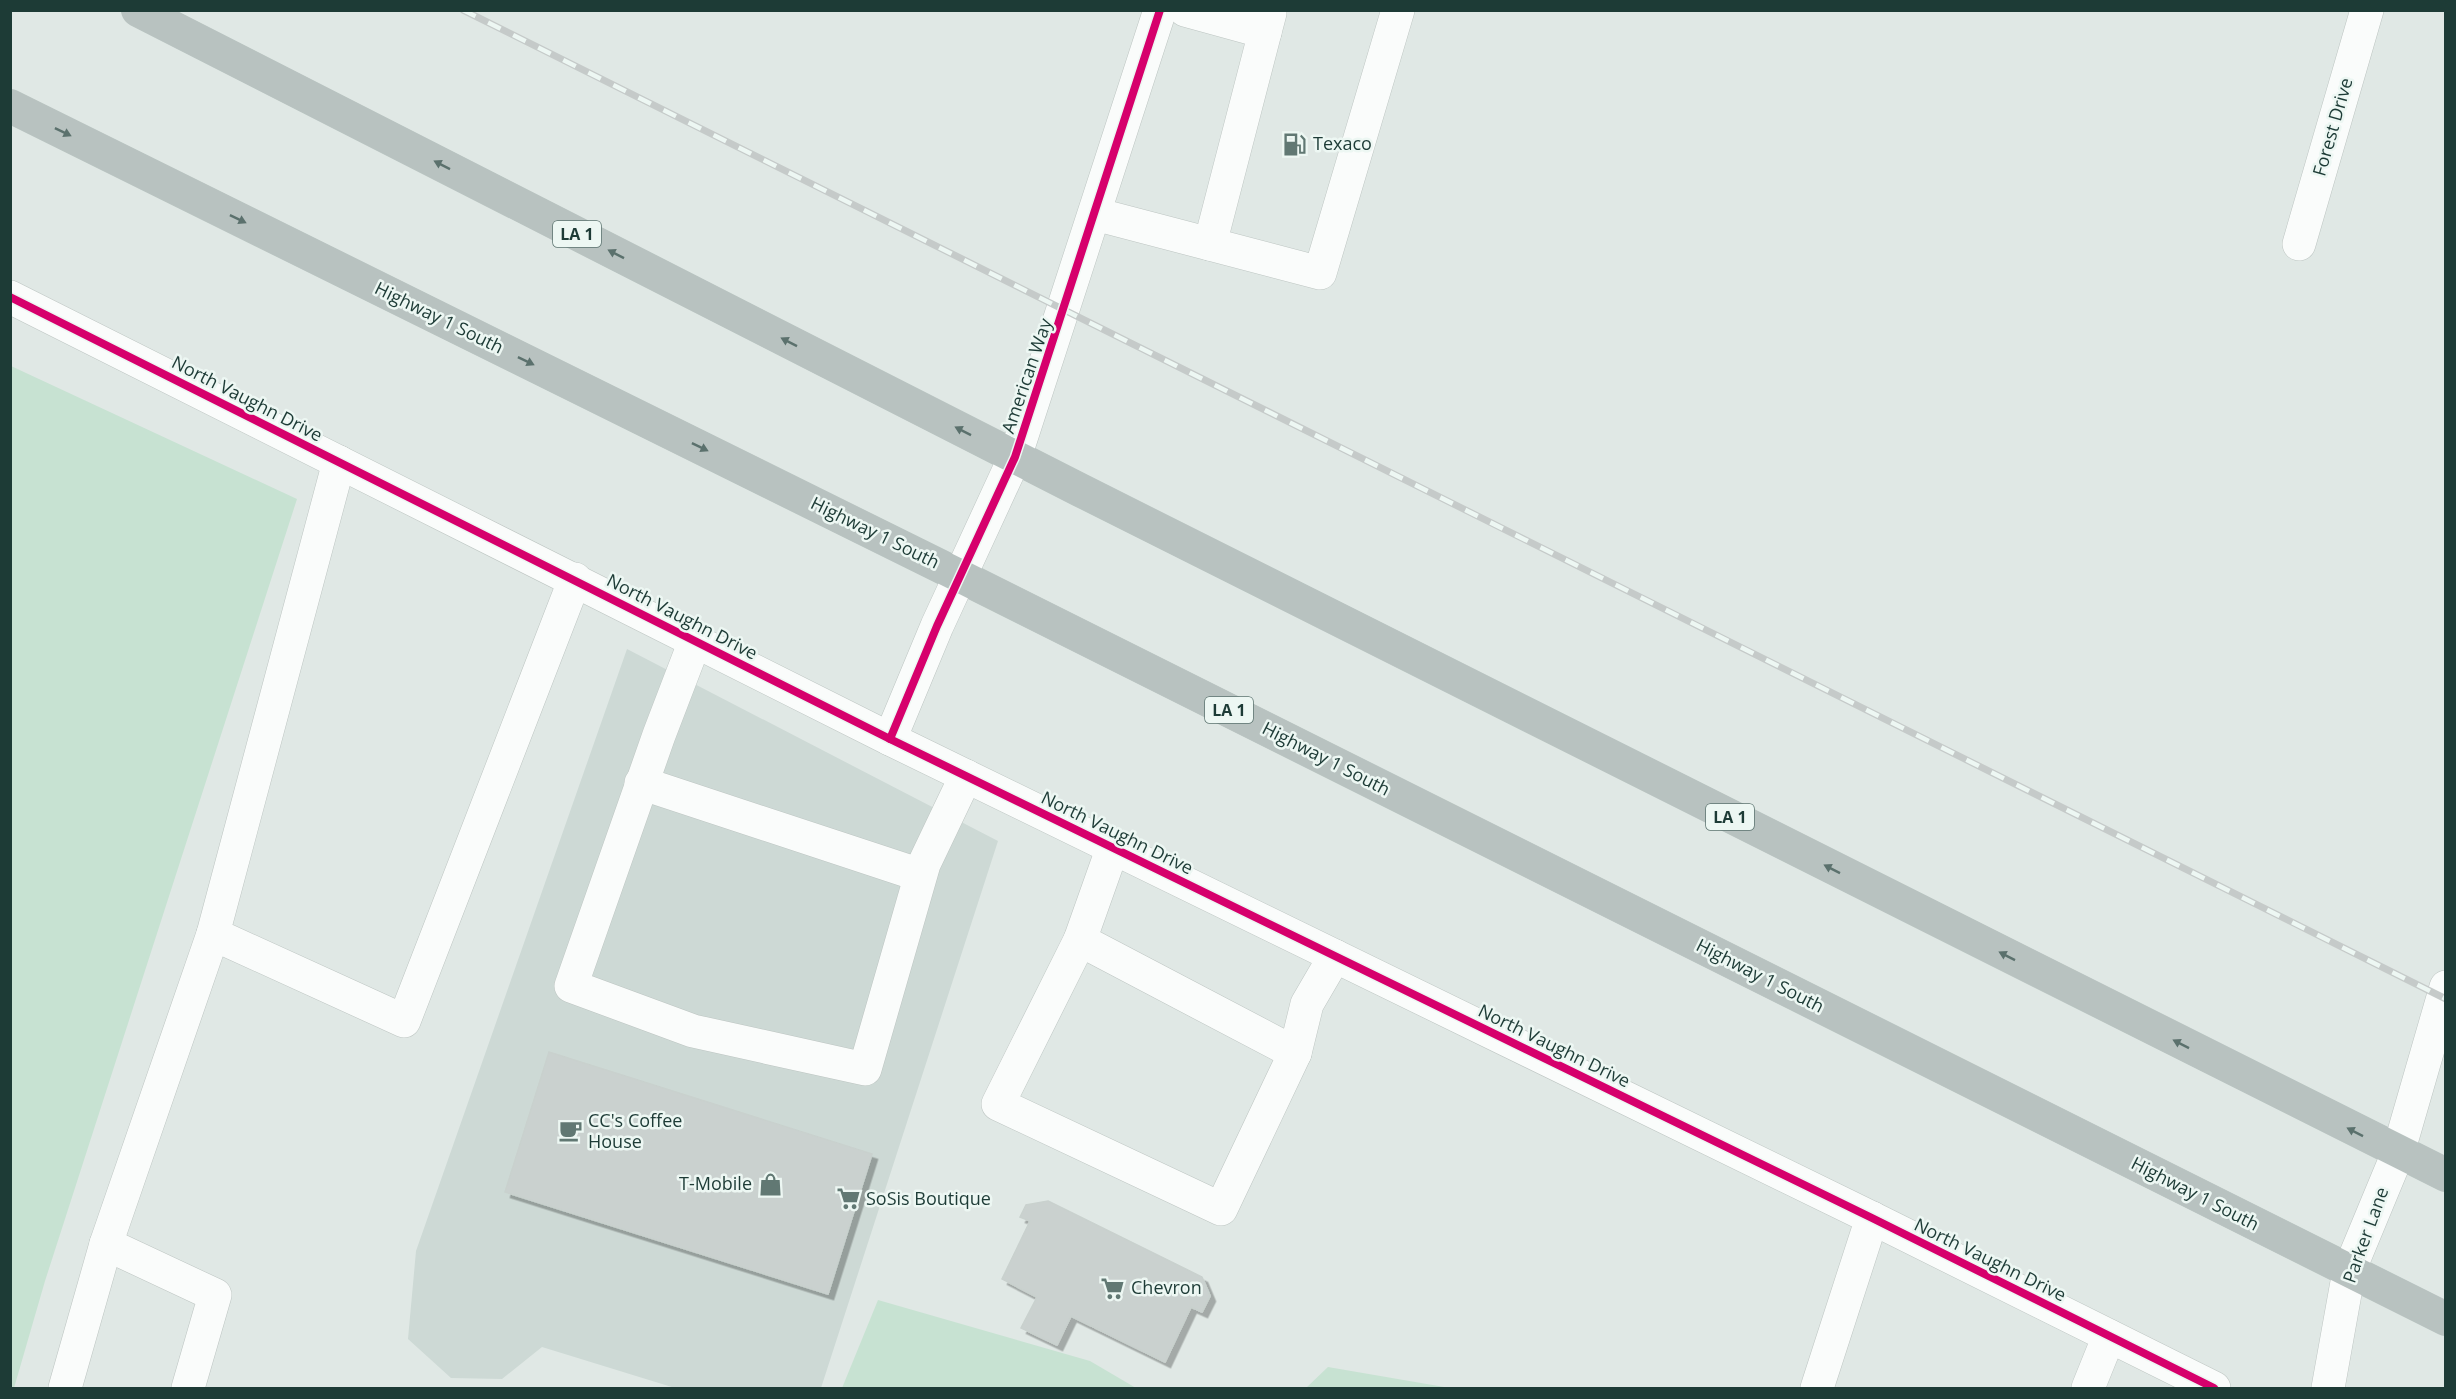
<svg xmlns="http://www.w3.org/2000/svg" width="2456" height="1399" viewBox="0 0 2456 1399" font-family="'Open Sans',sans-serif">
	<defs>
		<filter id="shadow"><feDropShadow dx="5.5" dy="5.5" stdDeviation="0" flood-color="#0004"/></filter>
	</defs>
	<rect width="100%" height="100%" fill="#e0e8e5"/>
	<polygon fill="#cdd9d5" points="627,649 998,841 821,1388 675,1388 542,1347 502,1379 451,1378 408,1339 416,1251"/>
	<g fill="#c7e2d2">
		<polygon points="11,366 297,499 45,1281 14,1388 10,1388"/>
		<polygon points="878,1300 1090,1361 1136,1388 842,1388"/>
		<polygon points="1328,1367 1450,1388 1306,1388"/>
	</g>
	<g fill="#cad1cf" stroke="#c9d1ce" stroke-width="1.5" filter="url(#shadow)">
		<polygon points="549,1052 872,1154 828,1294 505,1192"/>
		<polygon points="1048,1201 1202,1277 1210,1296 1202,1312 1191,1307 1165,1362 1071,1316 1057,1345 1021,1328 1037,1297 1002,1279 1030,1221 1020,1217 1026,1205"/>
	</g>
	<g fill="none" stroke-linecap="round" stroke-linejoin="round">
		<defs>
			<g id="minor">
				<polyline points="1185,10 1265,32 1270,13"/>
				<polyline points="1095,214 1320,273 1398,10"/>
				<polyline points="1210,244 1265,32"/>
				<polyline points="2299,244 2367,10"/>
				<polyline points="10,297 890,739 1872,1218 2214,1388"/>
				<polyline points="339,462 213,934 404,1021 575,579"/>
				<polyline points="695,641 659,735 571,986 693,1031 865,1069 924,864 966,776"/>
				<polyline points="890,739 937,626 1015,457 1160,10"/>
				<polyline points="641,783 920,875"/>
				<polyline points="1113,847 1080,940 1295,1053 1307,1004 1335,956"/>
				<polyline points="1080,940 998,1104 1221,1209 1295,1053"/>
				<polyline points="106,1244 215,1295 188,1388"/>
				<polyline points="65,1388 106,1244 213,934"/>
				<polyline points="1817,1388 1872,1218"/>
				<polyline points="2088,1388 2109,1336"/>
				<polyline points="2328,1388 2349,1271 2398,1153 2446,987"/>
			</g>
			<g id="highway">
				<polyline points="138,10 1080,490 2446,1175"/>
				<polyline points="10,106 960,576 2446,1319"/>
			</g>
		</defs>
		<use href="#minor" stroke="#bdc5c2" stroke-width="34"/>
		<use href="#highway" stroke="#bac5c2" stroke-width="34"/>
		<use href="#minor" stroke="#fafcfb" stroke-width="33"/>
		<use href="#highway" stroke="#b8c2c0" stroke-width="33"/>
		<defs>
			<polyline id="rail" points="463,10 2446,999"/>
		</defs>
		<use href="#rail" stroke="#c5cac9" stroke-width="7"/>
		<use href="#rail" stroke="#edf7f3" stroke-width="4.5" stroke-dasharray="14" stroke-linecap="butt"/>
		<defs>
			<g id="cycleway">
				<polyline points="10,297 890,739 1872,1218 2214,1388"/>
				<polyline points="890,739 937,626 1015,457 1160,10"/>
			</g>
		</defs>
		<use href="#cycleway" stroke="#edf7f3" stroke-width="11"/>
		<use href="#cycleway" stroke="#d6006c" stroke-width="8"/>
	</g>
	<defs><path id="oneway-solid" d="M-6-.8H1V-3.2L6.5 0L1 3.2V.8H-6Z" transform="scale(1.5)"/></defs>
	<g fill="#5b716d">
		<use href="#oneway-solid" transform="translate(63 132) rotate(26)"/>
		<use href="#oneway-solid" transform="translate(442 165) rotate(-153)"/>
		<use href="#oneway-solid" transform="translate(238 219) rotate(26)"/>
		<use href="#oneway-solid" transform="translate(616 254) rotate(-153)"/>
		<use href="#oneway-solid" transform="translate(789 342) rotate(-153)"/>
		<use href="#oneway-solid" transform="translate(526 361) rotate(26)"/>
		<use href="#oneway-solid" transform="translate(963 431) rotate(-153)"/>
		<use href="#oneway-solid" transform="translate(700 447) rotate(26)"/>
		<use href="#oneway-solid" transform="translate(1832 869) rotate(-153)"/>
		<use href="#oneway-solid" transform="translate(2007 956) rotate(-153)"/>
		<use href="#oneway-solid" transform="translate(2181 1044) rotate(-153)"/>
		<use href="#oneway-solid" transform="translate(2355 1132) rotate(-153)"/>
	</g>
	<defs>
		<symbol id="fuel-bare" viewBox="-9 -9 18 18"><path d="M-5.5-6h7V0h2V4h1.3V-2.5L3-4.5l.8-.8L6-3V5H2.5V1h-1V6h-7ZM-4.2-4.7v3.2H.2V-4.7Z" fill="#617873" stroke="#edf7f3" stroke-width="2.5" paint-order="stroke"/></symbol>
		<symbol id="cafe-bare" viewBox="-9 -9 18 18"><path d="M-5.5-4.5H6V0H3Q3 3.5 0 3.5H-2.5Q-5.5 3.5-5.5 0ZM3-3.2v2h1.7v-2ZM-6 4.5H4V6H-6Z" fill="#617873" stroke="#edf7f3" stroke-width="2.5" paint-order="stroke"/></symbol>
		<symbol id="shop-bare" viewBox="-9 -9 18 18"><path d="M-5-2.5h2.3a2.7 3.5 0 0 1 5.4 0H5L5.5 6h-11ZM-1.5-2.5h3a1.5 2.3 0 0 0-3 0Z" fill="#617873" stroke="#edf7f3" stroke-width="2.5" paint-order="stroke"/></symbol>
		<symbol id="supermarket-bare" viewBox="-9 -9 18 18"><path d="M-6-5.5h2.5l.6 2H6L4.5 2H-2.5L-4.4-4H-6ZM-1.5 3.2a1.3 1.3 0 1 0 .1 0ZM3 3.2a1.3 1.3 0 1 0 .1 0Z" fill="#617873" stroke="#edf7f3" stroke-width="2.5" paint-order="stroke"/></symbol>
	</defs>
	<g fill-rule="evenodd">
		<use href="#fuel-bare" x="1278" y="128" width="33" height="33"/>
		<use href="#cafe-bare" x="554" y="1114" width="33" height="33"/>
		<use href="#shop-bare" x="754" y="1168" width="33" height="33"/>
		<use href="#supermarket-bare" x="832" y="1182" width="33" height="33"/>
		<use href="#supermarket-bare" x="1096" y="1272" width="33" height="33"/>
	</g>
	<g text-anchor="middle" stroke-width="5" stroke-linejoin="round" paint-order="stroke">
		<g fill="#edf7f3" stroke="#5b736f" stroke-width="1.5">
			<rect x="553" y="221" width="48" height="26" rx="4.5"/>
			<rect x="1205" y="697" width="48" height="26" rx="4.5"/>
			<rect x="1706" y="804" width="48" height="26" rx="4.5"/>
		</g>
		<g font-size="16" font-weight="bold" fill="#1d3b36">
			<text x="577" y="240">LA 1</text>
			<text x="1229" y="716">LA 1</text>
			<text x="1730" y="823">LA 1</text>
		</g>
		<g font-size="18" fill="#1d3b36" stroke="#edf7f3">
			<text transform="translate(2333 127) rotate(-74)" y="6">Forest Drive</text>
			<text transform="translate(439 318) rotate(26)" y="6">Highway 1 South</text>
			<text transform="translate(1027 376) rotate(-71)" y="6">American Way</text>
			<text transform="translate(247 399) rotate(27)" y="6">North Vaughn Drive</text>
			<text transform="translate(875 533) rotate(26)" y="6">Highway 1 South</text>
			<text transform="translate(682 617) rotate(27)" y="6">North Vaughn Drive</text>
			<text transform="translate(1326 759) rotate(27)" y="6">Highway 1 South</text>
			<text transform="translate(1117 833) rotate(26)" y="6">North Vaughn Drive</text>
			<text transform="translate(1760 976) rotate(27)" y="6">Highway 1 South</text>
			<text transform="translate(1554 1046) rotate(26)" y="6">North Vaughn Drive</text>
			<text transform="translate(2195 1194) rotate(27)" y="6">Highway 1 South</text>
			<text transform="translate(2366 1235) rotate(-70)" y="6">Parker Lane</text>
			<text transform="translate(1990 1260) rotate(26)" y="6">North Vaughn Drive</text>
		</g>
		<g font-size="18" fill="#1d3b36" stroke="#edf7f3" text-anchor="start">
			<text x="1313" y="150">Texaco</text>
			<text x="588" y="1127">CC's Coffee<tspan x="588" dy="21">House</tspan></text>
			<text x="752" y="1190" text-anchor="end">T-Mobile</text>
			<text x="866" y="1205">SoSis Boutique</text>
			<text x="1131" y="1294">Chevron</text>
		</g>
	</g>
	<rect width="2456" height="1399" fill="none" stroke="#1d3b36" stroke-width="24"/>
</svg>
